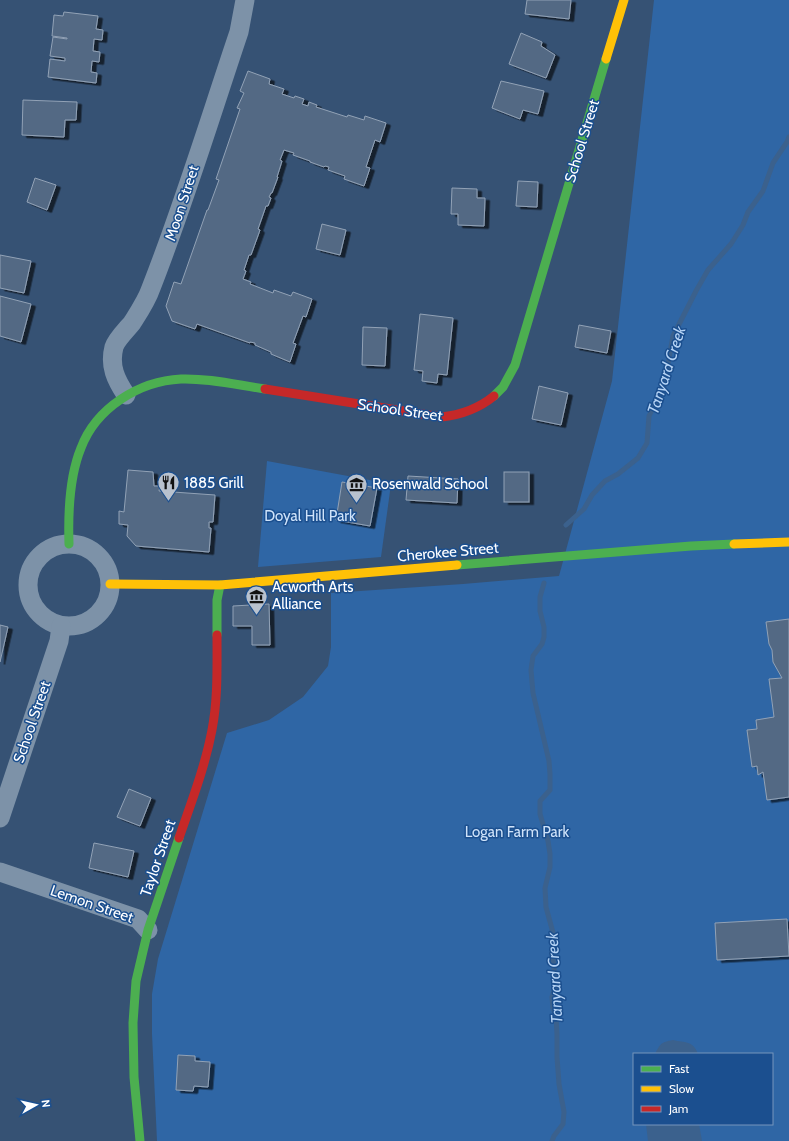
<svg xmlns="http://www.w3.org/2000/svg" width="789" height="1141" viewBox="0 0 789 1141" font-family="Cabin,sans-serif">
	<defs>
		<filter id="shadow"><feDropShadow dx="4.5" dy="2.5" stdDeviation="0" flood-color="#0009"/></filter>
	</defs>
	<rect width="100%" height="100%" fill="#365274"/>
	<g fill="#2f66a5" fill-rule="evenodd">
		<path d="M654,0H789V1141H157L152,1034V994L158,959L227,733L269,720L303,697L328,666L331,647V593L463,584L559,576L612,381ZM634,1054H772V1124H634Z"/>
		<polygon points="267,461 391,484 381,557 258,567"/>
	</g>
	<g fill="#3b618d">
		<path d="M673,1040C685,1043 693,1040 698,1054H655C660,1044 661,1042 673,1040Z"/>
		<polygon points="646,1124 699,1124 702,1141 648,1141"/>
	</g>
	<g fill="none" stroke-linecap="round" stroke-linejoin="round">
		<g stroke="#3b618d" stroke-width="5">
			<polyline points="566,525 584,509 592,495 605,481 618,474 638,458 647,443 649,416 664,386 673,336 696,291 708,270 731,244 743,225 748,212 763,191 773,163 787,142 789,137"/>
			<polyline points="544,583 540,597 540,611 544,627 544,637 542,644 533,656 531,670 533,693 549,761 550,774 550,790 540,801 540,814 548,841 550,854 550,867 545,888 546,907 555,940 552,953 554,967 555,988 552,997 553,1008 556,1015 557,1035 557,1057 559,1084 564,1112 563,1124 554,1136 552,1141"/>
		</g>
	</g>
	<g fill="#526984" stroke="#92a2b6" filter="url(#shadow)">
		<polygon points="527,0 571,0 569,19 525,14"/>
		<polygon points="64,12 98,16 96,29 103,30 102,40 94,39 93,51 100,52 99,62 92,61 91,72 97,73 96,83 48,77 50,59 65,61 65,58 50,56 53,37 67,39 67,38 52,36 54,15 63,16"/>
		<polygon points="521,33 542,42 541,46 555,55 546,78 509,64"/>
		<polygon points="248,71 270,79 269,84 284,89 282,94 294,98 295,96 304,99 302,104 308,106 309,102 317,105 316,107 347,117 348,115 364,120 365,116 386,123 380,142 375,140 366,167 370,168 364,186 344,179 345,176 328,170 329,167 325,166 324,167 310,162 310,161 293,155 294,153 284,150 280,160 282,161 277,177 278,177 272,193 271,193 269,197 271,198 268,206 266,206 258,229 260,230 251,255 249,255 244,270 246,271 243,279 251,282 250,284 273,293 274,290 291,296 293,292 312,299 306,317 303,316 293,343 296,344 290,362 271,354 271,352 255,345 255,343 250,342 250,343 197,324 195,329 172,321 166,306 174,282 181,284 207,210 208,210 219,180 216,179 240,109 237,108 244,93 240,91"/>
		<polygon points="501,81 544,91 538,114 523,110 520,119 492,108"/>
		<polygon points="23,100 77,102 76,120 65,120 64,137 22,135"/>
		<polygon points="35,178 56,185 47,210 27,202"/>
		<polygon points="518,181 538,182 537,207 516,206"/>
		<polygon points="452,188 477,189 477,198 485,198 484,226 458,225 458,214 451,214"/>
		<polygon points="322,224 346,230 340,255 316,249"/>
		<polygon points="0,255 31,261 24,293 0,288"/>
		<polygon points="0,296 31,304 21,342 0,336"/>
		<polygon points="420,314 453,318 447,375 438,374 437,383 422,381 423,371 414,370"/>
		<polygon points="579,325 611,331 607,353 575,347"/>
		<polygon points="363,327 387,328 385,366 362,365"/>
		<polygon points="539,386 568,393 561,425 532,419"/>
		<polygon points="128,470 153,472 154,486 160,486 159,491 215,495 213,522 209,522 209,528 211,528 209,552 136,546 127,536 128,525 119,524 119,511 124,512"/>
		<rect x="504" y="472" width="25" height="30"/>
		<polygon points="408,476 458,479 457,503 406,500"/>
		<polygon points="342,482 377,488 370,526 336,520"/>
		<polygon points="269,604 270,645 252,645 252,626 233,626 233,606"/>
		<polygon points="789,619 789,797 767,800 763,772 758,775 757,766 752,767 747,730 757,729 756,720 774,717 769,679 782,678 773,662 772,650 769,644 766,622"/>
		<polygon points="0,625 8,627 0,662"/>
		<polygon points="129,789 151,798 140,826 117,817"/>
		<polygon points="94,843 134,851 128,877 89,868"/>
		<polygon points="787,919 789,956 717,960 715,923"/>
		<polygon points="178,1055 195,1056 195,1061 210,1062 208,1087 194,1086 193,1091 176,1090"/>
	</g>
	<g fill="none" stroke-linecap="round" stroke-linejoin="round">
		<g stroke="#7d92a8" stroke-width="19">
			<path d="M126,395C116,380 109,366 114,347C116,340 127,329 132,323C139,312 147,300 151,288C184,204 210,118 239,32L245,0"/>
			<circle cx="69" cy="585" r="41"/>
			<polyline points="0,818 59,641 61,626"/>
			<polyline points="0,872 138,919 148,930"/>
		</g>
		<g stroke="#4caf50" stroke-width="9">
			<polyline points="494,396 503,387 515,365 606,59"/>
			<path d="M69,544C68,513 69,477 81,448C96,408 139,381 181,379C209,378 237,385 265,389"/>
			<polyline points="457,565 691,546 734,544"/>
			<polyline points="217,635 217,600 220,585"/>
			<polyline points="140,1141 134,1077 133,1023 136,981 148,930 179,838"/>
		</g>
		<g stroke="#ffc107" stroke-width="9">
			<polyline points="606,59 624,0"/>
			<polyline points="734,544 789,542"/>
			<polyline points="110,584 220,585 457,565"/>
		</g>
		<g stroke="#c62828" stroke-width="9">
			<path d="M265,389L441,417C462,415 478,409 494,396"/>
			<path d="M179,838C191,803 205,767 212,730C218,699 217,667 217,635"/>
		</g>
	</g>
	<defs>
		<symbol id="restaurant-pin" viewBox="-11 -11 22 30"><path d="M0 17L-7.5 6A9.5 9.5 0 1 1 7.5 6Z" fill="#b9c2ce" stroke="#1b4f8f"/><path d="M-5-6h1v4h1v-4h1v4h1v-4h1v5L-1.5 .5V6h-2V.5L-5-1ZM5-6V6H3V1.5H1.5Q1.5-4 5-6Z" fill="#111"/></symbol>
		<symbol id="museum-pin" viewBox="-11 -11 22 30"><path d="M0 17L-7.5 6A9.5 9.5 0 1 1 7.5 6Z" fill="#b9c2ce" stroke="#1b4f8f"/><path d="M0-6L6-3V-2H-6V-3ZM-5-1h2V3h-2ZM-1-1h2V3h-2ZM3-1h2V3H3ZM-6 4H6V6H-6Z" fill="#111"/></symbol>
	</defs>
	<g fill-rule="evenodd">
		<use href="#restaurant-pin" x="156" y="470" width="25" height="34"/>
		<use href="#museum-pin" x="344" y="472" width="25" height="34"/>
		<use href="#museum-pin" x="244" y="584" width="25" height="34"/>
	</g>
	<g text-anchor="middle" stroke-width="3" stroke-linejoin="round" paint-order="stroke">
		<g font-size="15" fill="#fff" stroke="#1b4f8f">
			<text transform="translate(582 141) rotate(-73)" y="5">School Street</text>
			<text transform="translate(182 203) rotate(-72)" y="5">Moon Street</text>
			<text transform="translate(400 410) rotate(8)" y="5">School Street</text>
			<text transform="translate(448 552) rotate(-5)" y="5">Cherokee Street</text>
			<text transform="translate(32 722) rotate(-71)" y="5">School Street</text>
			<text transform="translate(158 858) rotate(-71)" y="5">Taylor Street</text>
			<text transform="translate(92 904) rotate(19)" y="5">Lemon Street</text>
		</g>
		<g font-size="15" fill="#fff" stroke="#1b4f8f" text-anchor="start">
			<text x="184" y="488">1885 Grill</text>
			<text x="372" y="489">Rosenwald School</text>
			<text x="272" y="592">Acworth Arts<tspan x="272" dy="17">Alliance</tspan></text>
		</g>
		<g font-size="15" fill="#cfe3fa" stroke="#1b4f8f">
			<text x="310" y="521">Doyal Hill Park</text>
			<text x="517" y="837">Logan Farm Park</text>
		</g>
		<g font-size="16" font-style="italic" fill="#b5d3f5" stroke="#1b4f8f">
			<text transform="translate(666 370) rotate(-72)" y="6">Tanyard Creek</text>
			<text transform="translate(554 978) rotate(-93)" y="6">Tanyard Creek</text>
		</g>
	</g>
	<rect x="633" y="1053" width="140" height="72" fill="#1b4f8f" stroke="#7695bc"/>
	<rect x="641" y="1066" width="20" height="6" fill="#4caf50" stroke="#7695bc"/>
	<text x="669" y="1073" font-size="12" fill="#ffffff">Fast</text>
	<rect x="641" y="1086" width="20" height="6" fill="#ffc107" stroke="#7695bc"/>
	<text x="669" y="1093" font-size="12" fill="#ffffff">Slow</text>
	<rect x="641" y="1106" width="20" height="6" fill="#c62828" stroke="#7695bc"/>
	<text x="669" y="1113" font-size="12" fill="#ffffff">Jam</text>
	<g transform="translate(36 1105) rotate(82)" stroke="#1b4f8f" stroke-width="3" paint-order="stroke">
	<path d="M0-3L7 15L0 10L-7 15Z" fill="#ffffff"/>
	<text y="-6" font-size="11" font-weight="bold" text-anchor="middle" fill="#ffffff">N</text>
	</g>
</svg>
